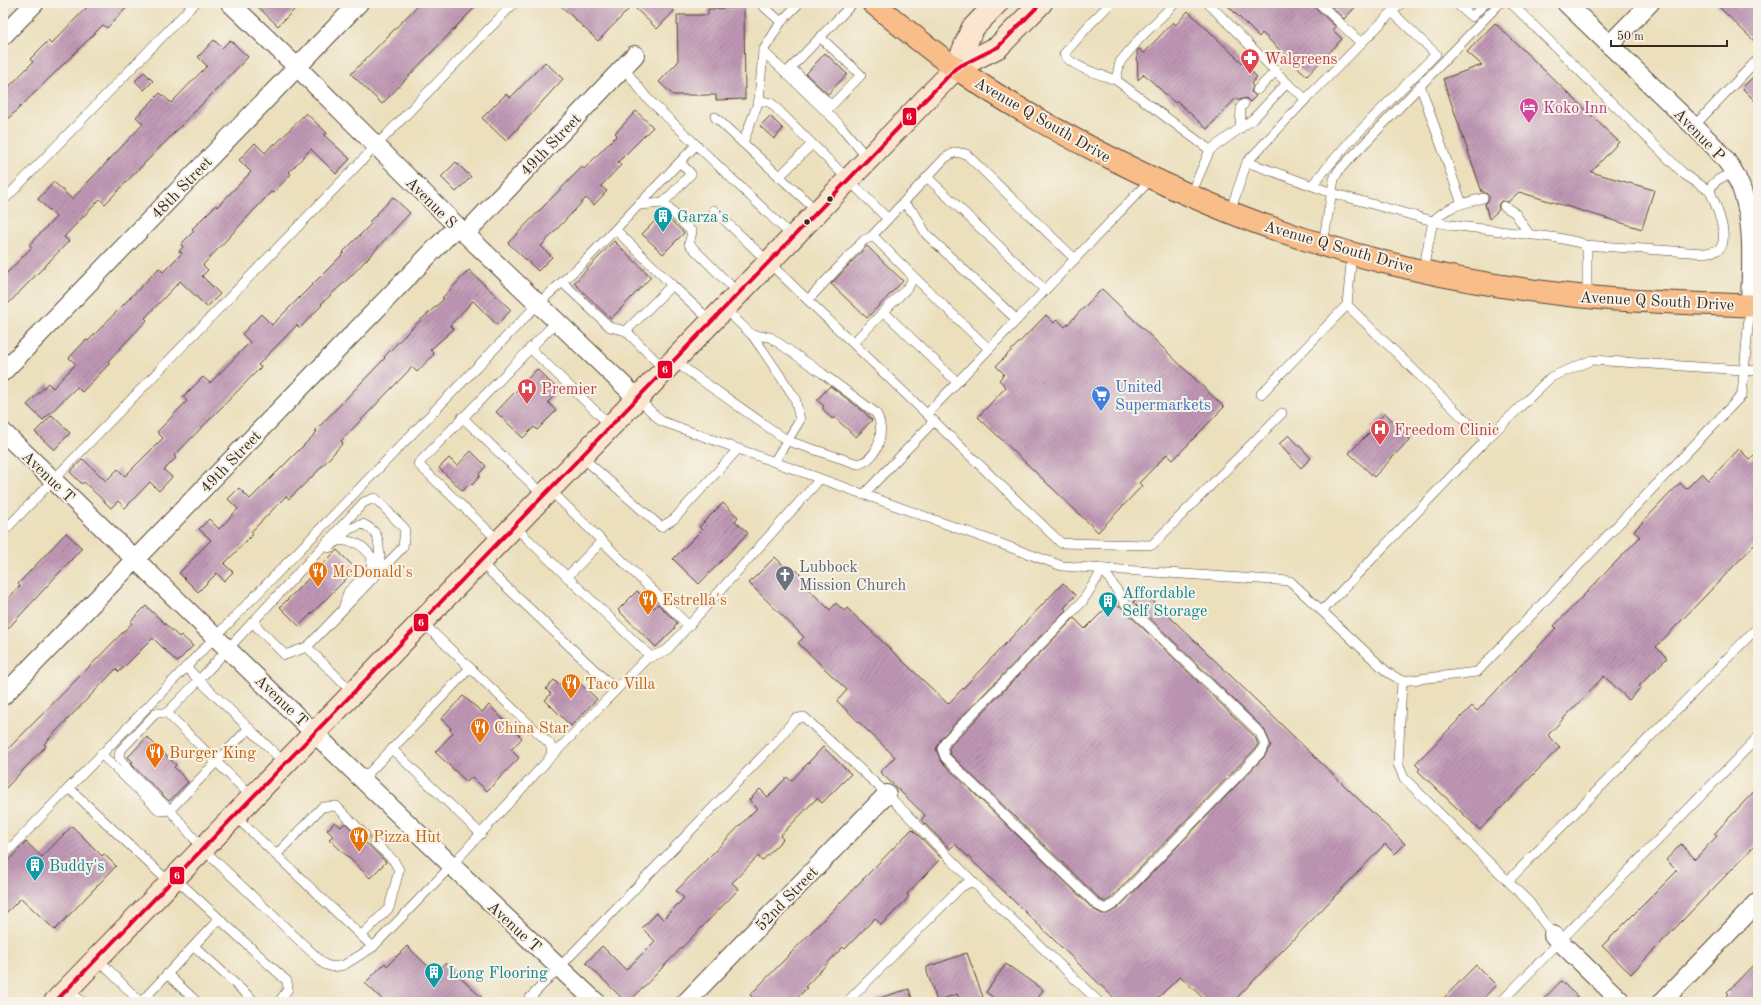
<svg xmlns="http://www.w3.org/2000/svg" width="1761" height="1005" viewBox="0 0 1761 1005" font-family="'Old Standard TT',serif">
	<defs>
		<pattern id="building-hatch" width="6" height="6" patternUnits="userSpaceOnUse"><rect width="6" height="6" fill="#bf97b5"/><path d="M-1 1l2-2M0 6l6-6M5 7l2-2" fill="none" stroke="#9c7b93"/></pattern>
	</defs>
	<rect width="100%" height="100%" fill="#f7f3e8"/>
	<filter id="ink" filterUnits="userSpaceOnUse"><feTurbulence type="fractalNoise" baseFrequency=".025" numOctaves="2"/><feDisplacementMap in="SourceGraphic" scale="8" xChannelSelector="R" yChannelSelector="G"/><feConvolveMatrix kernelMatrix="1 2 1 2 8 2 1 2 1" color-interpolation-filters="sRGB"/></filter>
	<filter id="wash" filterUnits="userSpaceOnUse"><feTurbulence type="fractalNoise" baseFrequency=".012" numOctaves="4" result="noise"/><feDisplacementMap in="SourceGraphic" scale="16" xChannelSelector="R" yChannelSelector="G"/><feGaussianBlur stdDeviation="0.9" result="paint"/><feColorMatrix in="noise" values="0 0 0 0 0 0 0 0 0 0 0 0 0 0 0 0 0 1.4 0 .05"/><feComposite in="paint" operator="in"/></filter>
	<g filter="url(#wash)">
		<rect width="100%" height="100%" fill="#ebdfbc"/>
		<g id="blocks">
			<g fill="url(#building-hatch)">
				<polygon points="91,3 131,3 107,28 103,25 3,124 3,93 33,62 30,59 48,41 51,44"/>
				<polygon points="254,3 301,3 278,26"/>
				<polygon points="420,3 479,3 382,104 351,74"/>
				<polygon points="558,3 623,3 629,9 598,41"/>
				<polygon points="630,3 666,3 674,11 657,29"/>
				<polygon points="1225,3 1313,3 1315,7 1336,27 1333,30 1342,39 1307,76 1262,33 1259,37"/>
				<polygon points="1328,3 1359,3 1344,19"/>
				<polygon points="1715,3 1752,3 1758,8 1758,45"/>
				<polygon points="744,8 745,99 716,100 716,95 673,95 659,82 678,62 677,15 708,15 708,9"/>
				<polygon points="1188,11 1257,77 1251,84 1253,86 1251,92 1256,96 1250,102 1246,98 1239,100 1236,98 1207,129 1177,101 1175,103 1144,74 1138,80 1137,51 1139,49 1144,53 1173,22 1176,25"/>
				<polygon points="1495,23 1619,142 1591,172 1654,190 1642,229 1519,192 1508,202 1501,201 1498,205 1499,210 1489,219 1485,204 1489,200 1489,196 1485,192 1482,192 1443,79 1482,65 1467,52"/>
				<polygon points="214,40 222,48 230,40 248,57 105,204 100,199 64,237 69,241 3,309 3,277 32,247 29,245 56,217 38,199 54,182 72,199 143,124 136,117 160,93 171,103 207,66 198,57"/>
				<polygon points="825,53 847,74 828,94 806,74"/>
				<polygon points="545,62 563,79 506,141 482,118 506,94 510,98"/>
				<polygon points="144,72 153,81 144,90 135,81"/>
				<polygon points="1758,72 1758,104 1742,88"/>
				<polygon points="636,111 653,127 618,162 621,165 601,186 607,191 594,205 586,198 541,246 552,257 538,271 508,243 582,167 584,169 617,135 615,133"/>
				<polygon points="306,113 327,133 324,135 350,159 336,174 311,149 289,172 291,174 273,193 271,192 203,265 208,270 202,276 220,294 207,307 180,281 145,318 147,320 108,361 110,363 82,392 77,387 43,420 27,405 48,383 53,388 76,364 69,358 86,340 88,341 159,268 163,272 182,253 179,251 183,247 181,244 194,231 192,229 216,205 217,207 251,172 239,160 255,143 265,153 274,143 275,145"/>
				<polygon points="770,116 783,129 774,139 760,126"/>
				<polygon points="456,162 471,177 456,192 441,177"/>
				<polygon points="393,197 410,213 350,277 321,304 322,305 300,328 297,325 258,365 261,367 174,456 176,458 164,470 172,477 159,491 150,482 125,508 118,501 111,508 84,482 82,484 70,472 83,459 106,481 118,469 125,476 163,438 157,432 187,401 183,397 203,377 210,383 250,342 242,334 261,314 272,325 344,253 343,252 371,224 369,222"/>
				<polygon points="663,213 684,233 663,254 642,234"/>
				<polygon points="614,241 651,277 611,319 574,283"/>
				<polygon points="867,246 903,281 867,318 831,284"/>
				<polygon points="469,270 511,310 497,325 473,301 450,325 454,329 430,350 434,354 417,372 412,367 341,441 343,443 315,474 289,499 286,496 251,532 253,534 224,564 233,572 224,581 217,573 198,592 179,573 211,540 199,529 209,519 219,529 238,509 228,499 239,488 250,499 317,432 315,431 385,358 384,357 414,326 444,299 442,298"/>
				<polygon points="1102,289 1224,407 1173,460 1167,454 1139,483 1142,486 1098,532 978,417 1006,387 999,380 1004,374 996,366 1046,315 1054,323 1057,319 1065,327"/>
				<polygon points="537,369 559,391 548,402 556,411 537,430 534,427 523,438 496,412"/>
				<polygon points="830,386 862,410 872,420 856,437 834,417 832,419 822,408 824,406 817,400"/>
				<polygon points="1385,413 1410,439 1374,477 1349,453 1373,429 1371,428"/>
				<polygon points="52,415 70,433 54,450 35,432"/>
				<polygon points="1289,435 1311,458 1301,468 1279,444"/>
				<polygon points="1739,449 1750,460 1758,452 1758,541 1656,647 1667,658 1639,686 1641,687 1629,700 1604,676 1548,735 1560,747 1480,830 1418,771 1420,769 1415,764 1472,706 1477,711 1556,628 1554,626 1640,537 1634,531 1680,483 1686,489 1702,473 1709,480"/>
				<polygon points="471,451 486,466 479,474 480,476 472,485 470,483 463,491 439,468 449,458 457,466"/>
				<polygon points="723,503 738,517 735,521 748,533 699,584 673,559 702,530 699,527"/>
				<polygon points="66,533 82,548 3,634 3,604 20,586 18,584"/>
				<polygon points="337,550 356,569 299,626 280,607"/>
				<polygon points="775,557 792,574 796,570 806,580 802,583 830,610 836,603 844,611 847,608 948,704 1063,583 1076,595 1064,608 1066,610 942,737 936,749 941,761 1093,909 1102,914 1108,914 1118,908 1264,757 1271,745 1264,729 1133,602 1143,591 1405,844 1395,854 1385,844 1233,1002 1207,1002 1180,976 1154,1002 1118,1002 955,844 950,849 921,820 925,815 880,772 895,757 837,701 847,690 798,643 804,637 749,583"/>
				<polygon points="637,591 654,608 658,604 677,623 674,627 675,628 656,647 618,610"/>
				<polygon points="146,606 179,637 181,635 193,646 177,662 153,638 119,672 116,669 44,744 46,746 3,791 3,754 87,669 132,623 130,622"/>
				<polygon points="1108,606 1120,606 1255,737 1258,744 1255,749 1110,899 1105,902 1101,900 950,754 949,749 951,745 1074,618 1085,629"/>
				<polygon points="570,674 597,699 571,726 545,700 551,694 546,689 554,680 559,685"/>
				<polygon points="463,696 482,712 489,705 522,738 511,750 519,758 487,791 472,777 467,782 435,752 453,733 450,730 451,728 441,719"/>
				<polygon points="147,737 176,765 174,767 188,782 169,801 134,767 131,763 133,762 128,757"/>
				<polygon points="823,747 851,774 822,803 817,798 780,836 783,839 762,861 758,856 732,883 739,889 629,1002 626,1002 586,963 602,946 626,970 655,941 642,928 657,913 663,919 684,898 676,891 757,808 749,800 760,789 768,797 787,777 791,781"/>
				<polygon points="1758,787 1758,842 1631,974 1602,946 1677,871 1666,860 1681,844 1695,859 1717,836 1714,834"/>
				<polygon points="335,822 341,827 345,823 386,862 370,878 329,839 333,836 327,830"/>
				<polygon points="72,826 102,856 104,854 116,866 55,930 21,898 3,916 3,866 26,842 42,857"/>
				<polygon points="912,829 941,858 907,894 909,897 881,925 875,918 845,949 843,947 805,987 807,988 793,1002 758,1002 750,995"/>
				<polygon points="407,946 435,973 446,963 486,1002 385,1002 365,983 385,963 387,966"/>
				<polygon points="967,953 983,997 969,1002 960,1002 957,994 937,1001 927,972 927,967"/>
				<polygon points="1758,960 1758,1002 1721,1002 1729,994 1727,992"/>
				<polygon points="1006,964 1043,990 1035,1002 999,1002 986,992"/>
				<polygon points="1476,965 1496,985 1480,1002 1440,1002"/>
				<polygon points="1561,981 1583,1002 1541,1002"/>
				<polygon points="909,989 913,1002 877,1002 876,999"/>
			</g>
		</g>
	</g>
	<g filter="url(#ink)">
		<use href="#blocks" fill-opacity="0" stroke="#554536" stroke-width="1"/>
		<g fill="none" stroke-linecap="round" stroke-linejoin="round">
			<defs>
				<g id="lane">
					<polyline points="760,3 781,22 799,3"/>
					<path d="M1111,3L1090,24L1064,54C1071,67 1102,75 1116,80"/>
					<polyline points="1175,3 1140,38 1120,62 1116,80 1210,150 1190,196"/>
					<polyline points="1208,3 1287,83 1253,119 1210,150"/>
					<polyline points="1319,3 1361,43"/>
					<polyline points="1456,3 1472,17 1485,3"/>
					<polyline points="1511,3 1685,175 1710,191"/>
					<polyline points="781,22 763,51 759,100 743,143 817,211"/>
					<polyline points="820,37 861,75 826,111"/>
					<polyline points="763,51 840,125 868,159"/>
					<polyline points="623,67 646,97 793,237"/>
					<polyline points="791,68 831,105"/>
					<polyline points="786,73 853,3"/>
					<polyline points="1420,85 1462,204"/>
					<polyline points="1257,90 1276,71"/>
					<polyline points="1306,99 1401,3"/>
					<polyline points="759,100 771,103 887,218"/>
					<polyline points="715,117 743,143"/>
					<polyline points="1694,126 1758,59"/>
					<polyline points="1240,129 1241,107 1244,104"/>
					<polyline points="680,162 691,174 663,203 692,232 689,244 738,293"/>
					<polyline points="1247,162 1306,99 1287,83"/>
					<polyline points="779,177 812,144"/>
					<polyline points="927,177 1045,290"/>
					<polyline points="1312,185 1350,141 1436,54 1392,12"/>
					<polyline points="3,201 195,3"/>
					<polyline points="903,203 915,214 926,234 1017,320"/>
					<polyline points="639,205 663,203"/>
					<polyline points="1504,206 1515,213 1529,234"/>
					<polyline points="714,210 1061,543 1152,545 1282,413"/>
					<polyline points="1230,212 1247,162 1332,193 1433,221 1423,270"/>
					<polyline points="1433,221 1450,225 1558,238 1581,243 1587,248 1587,296"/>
					<path d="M1433,221C1447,206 1464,203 1483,198"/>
					<polyline points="871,237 945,158 955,152 966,154 1075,259"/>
					<polyline points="1323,244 1334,179 1339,170 1500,3"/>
					<path d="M1584,245L1704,253C1709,252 1716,252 1719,249C1731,239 1715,203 1710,191C1712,180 1724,177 1734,172"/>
					<polyline points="911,274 989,349"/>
					<polyline points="563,283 610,327 626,331 672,285 616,230"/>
					<polyline points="672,285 711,321"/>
					<polyline points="808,300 864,240 871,237 876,239 911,274 912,280 909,286 853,343"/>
					<polyline points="1347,305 1486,440"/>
					<polyline points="724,308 752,335 762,349 795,398 800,420 774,462"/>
					<polyline points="884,312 957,382"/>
					<polyline points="626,331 665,370"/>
					<polyline points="530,348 611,426"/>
					<path d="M674,361L788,441L858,464C879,459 886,430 876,413L822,373L770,337L752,335"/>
					<polyline points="1261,394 1347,305 1352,254"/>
					<polyline points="637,398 661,421 1062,566 1290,581 1387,672 1402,681 1477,672 1742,395 1750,305"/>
					<polyline points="927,414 1152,178"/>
					<polyline points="462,417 543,495"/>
					<polyline points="581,456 661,527 674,519 738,449"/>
					<polyline points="549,489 689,626"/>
					<polyline points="863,495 934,421"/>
					<polyline points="514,526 651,657"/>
					<polyline points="3,532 514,3"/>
					<path d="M338,540L349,529L363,524C381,533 378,541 380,559L371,569"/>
					<polyline points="499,541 418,464 557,321"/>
					<path d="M329,548L338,540C356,542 360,542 372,557L371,569L348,592L343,609"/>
					<polyline points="480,562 616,690"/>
					<polygon points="1103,569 1125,603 1260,733 1265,744 1260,753 1114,904 1105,909 1097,905 945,757 942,749 946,741 1082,602"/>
					<polyline points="567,577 602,541"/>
					<polyline points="1323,610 1486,440 1551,377 1592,360 1758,371"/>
					<polyline points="307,647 353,693"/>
					<polyline points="186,667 199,680 364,502 375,498 405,529 403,547 307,647 285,655 252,622"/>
					<polyline points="1402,681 1398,764 1404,778 1529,902 1553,935"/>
					<polyline points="167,713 156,713 120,751 119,757 129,771 170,810 249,728"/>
					<polyline points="392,749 481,834"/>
					<polyline points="101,754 160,811 170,810 203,849 324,964 332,967 344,965 373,947 452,865 548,760 552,753 550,744 422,622"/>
					<polyline points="550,758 646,659 667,650 820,479"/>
					<polyline points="363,779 470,668"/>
					<polyline points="69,788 170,883"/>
					<polyline points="252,797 167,713 199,680 285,763"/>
					<polyline points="235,816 373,947"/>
					<polyline points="276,855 322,807 336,806 365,835"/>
					<polyline points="3,856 538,304 584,262 696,145"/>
					<polyline points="175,878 287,981 288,989 279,1002"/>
					<polyline points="1508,881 1758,627"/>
					<polyline points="361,936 389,908 399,870 394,861 374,842"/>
					<polyline points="194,946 255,1002"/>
					<polyline points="97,958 140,1002"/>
					<polyline points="167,974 197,1002"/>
					<polyline points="68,989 82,1002"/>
					<polyline points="141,1002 219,919"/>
					<polyline points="526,1002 773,745 795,719 804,717 887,794 972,881"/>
					<polyline points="847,1002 961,887 972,881 1099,1002"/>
					<polyline points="1501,1002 1758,737"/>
				</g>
				<g id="street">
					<polyline points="230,3 297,67 457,226 637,398"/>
					<path d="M1566,3L1708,140C1719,151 1729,162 1736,176C1756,216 1751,262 1750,305"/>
					<polyline points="3,36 35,3"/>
					<polyline points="1609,45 1650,3"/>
					<polyline points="465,234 635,55"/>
					<polyline points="3,372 359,3"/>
					<path d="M3,432C201,621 395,815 596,1002"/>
					<polyline points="3,696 457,226"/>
					<polyline points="1553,935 1622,1002"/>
					<polyline points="686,1002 887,794"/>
					<polyline points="1662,1002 1758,902"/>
				</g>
				<g id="secondary">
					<polyline points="956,68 972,29 997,3"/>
					<polyline points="55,1002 956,68 998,47 1041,3"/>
				</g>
				<path id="highway" d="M873,3C900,25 927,48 956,68C1002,100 1051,128 1101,153C1152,179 1204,203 1258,223C1352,258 1453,281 1552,293C1620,302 1689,303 1758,306"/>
			</defs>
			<use href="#lane" stroke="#554536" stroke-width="10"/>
			<use href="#street" stroke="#554536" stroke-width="20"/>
			<use href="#secondary" stroke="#554536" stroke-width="24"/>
			<use href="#highway" stroke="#554536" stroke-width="24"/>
			<use href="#lane" stroke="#fff" stroke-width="9"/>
			<use href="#street" stroke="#fff" stroke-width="18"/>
			<use href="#secondary" stroke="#fce5cf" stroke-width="22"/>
			<use href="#highway" stroke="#f8bd88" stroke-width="22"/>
			<defs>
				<polyline id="bus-1" points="55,1002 956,68 998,47 1041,3"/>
			</defs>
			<use href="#bus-1" stroke="#f7f3e8" stroke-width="7"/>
			<use href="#bus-1" stroke="#e4002b" stroke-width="4"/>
		</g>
	</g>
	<defs>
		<symbol id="pharmacy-pin" viewBox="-11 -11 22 30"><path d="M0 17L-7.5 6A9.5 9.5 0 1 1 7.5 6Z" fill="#e0444e" stroke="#f7f3e8"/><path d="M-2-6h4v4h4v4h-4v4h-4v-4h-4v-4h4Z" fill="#fff"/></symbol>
		<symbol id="hotel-pin" viewBox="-11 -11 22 30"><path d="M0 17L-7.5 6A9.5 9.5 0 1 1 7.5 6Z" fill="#d1479c" stroke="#f7f3e8"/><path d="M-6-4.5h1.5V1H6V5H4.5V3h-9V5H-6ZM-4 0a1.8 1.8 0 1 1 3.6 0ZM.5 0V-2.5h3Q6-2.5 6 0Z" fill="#fff"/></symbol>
		<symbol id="building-pin" viewBox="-11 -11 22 30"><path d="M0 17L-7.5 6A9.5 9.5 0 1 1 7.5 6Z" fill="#0f9aa8" stroke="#f7f3e8"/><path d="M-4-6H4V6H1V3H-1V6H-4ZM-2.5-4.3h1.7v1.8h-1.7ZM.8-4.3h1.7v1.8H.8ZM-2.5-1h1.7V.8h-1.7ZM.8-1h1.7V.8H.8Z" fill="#fff"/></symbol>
		<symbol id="hospital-pin" viewBox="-11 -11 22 30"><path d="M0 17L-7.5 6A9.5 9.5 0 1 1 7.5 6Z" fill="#e0444e" stroke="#f7f3e8"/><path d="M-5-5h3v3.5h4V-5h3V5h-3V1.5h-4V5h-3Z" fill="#fff"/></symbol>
		<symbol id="supermarket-pin" viewBox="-11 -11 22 30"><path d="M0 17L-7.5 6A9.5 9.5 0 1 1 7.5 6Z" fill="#3f7fe0" stroke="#f7f3e8"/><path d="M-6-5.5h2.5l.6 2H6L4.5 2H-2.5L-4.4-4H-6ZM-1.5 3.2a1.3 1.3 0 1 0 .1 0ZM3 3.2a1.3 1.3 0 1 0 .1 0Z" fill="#fff"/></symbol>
		<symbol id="restaurant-pin" viewBox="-11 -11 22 30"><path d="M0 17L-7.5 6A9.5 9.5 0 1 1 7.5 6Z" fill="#e8710a" stroke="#f7f3e8"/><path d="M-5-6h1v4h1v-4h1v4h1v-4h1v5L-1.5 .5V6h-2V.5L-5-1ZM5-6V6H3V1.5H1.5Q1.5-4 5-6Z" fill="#fff"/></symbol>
		<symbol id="church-pin" viewBox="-11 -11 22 30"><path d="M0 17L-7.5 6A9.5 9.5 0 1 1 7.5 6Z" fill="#6b7280" stroke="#f7f3e8"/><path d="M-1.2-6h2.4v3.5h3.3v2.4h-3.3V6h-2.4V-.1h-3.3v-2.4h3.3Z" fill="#fff"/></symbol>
	</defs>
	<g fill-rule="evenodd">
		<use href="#pharmacy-pin" x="1239" y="47" width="22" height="30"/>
		<use href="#hotel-pin" x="1518" y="96" width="22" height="30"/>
		<use href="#building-pin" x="652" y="205" width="22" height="30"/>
		<use href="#hospital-pin" x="516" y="377" width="22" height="30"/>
		<use href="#supermarket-pin" x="1090" y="384" width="22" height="30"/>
		<use href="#hospital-pin" x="1369" y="418" width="22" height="30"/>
		<use href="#restaurant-pin" x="307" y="560" width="22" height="30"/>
		<use href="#church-pin" x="774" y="564" width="22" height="30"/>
		<use href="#restaurant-pin" x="637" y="588" width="22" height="30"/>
		<use href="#building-pin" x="1097" y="590" width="22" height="30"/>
		<use href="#restaurant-pin" x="560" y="672" width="22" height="30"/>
		<use href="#restaurant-pin" x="469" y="716" width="22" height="30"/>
		<use href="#restaurant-pin" x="144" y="741" width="22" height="30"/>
		<use href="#restaurant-pin" x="348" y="825" width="22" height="30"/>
		<use href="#building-pin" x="24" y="854" width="22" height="30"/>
		<use href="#building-pin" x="423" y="961" width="22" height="30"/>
	</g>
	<g fill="#3b2a1e" stroke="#f7f3e8" stroke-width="1.5">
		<circle cx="830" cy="199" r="3.5"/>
		<circle cx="807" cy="222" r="3.5"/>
	</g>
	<g text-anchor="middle" stroke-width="4" stroke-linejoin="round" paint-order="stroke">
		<g font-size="16" fill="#be3a42" stroke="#f7f3e8" text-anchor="start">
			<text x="1264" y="64">Walgreens</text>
			<text x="541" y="394">Premier</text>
			<text x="1394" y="435">Freedom Clinic</text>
		</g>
		<g font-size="16" fill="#b23c85" stroke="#f7f3e8" text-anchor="start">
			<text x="1543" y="113">Koko Inn</text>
		</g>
		<g font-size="16" fill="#3b2a1e" stroke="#f7f3e8">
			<text transform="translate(1043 119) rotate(30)" y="6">Avenue Q South Drive</text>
			<text transform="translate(1700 134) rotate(46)" y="6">Avenue P</text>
			<text transform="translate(550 144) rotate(-46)" y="6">49th Street</text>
			<text transform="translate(181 187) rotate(-46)" y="6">48th Street</text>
			<text transform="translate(432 202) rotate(45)" y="6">Avenue S</text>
			<text transform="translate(1339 246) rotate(16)" y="6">Avenue Q South Drive</text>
			<text transform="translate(1657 300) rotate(3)" y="6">Avenue Q South Drive</text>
			<text transform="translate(230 461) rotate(-46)" y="6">49th Street</text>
			<text transform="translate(49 476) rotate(44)" y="6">Avenue T</text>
			<text transform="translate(282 700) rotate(44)" y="6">Avenue T</text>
			<text transform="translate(786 898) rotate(-46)" y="6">52nd Street</text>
			<text transform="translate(515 926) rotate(43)" y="6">Avenue T</text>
		</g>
		<g font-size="16" fill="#0d838f" stroke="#f7f3e8" text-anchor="start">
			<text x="677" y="222">Garza's</text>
			<text x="1122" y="598">Affordable<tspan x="1122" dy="18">Self Storage</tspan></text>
			<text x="49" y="871">Buddy's</text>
			<text x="448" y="978">Long Flooring</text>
		</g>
		<g font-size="16" fill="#366cbe" stroke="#f7f3e8" text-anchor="start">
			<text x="1115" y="392">United<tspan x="1115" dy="18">Supermarkets</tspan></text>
		</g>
		<g font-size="16" fill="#5b616d" stroke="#f7f3e8" text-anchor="start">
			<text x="799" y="572">Lubbock<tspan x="799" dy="18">Mission Church</tspan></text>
		</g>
		<g font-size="16" fill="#c56008" stroke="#f7f3e8" text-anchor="start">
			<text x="332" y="577">McDonald's</text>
			<text x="662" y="605">Estrella's</text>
			<text x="585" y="689">Taco Villa</text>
			<text x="494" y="733">China Star</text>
			<text x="169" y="758">Burger King</text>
			<text x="373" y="842">Pizza Hut</text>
		</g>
	</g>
	<g stroke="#f7f3e8" stroke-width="1.5">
		<rect x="902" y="107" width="15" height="19" rx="4" fill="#e4002b"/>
		<rect x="657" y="360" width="16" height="19" rx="4" fill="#e4002b"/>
		<rect x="413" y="613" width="16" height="19" rx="4" fill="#e4002b"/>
		<rect x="169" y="866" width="16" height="19" rx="4" fill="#e4002b"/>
	</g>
	<g font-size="11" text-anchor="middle" font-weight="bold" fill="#fff">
		<text x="909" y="120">6</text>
		<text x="665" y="373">6</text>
		<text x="421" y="626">6</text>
		<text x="177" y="879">6</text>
	</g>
	<rect width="1761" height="1005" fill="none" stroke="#f7f3e8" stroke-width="16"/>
	<path d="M1611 40v6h116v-6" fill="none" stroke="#3b2a1e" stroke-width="2"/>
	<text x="1617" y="40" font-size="12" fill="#3b2a1e" stroke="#f7f3e8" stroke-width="3" paint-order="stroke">50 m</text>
</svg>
